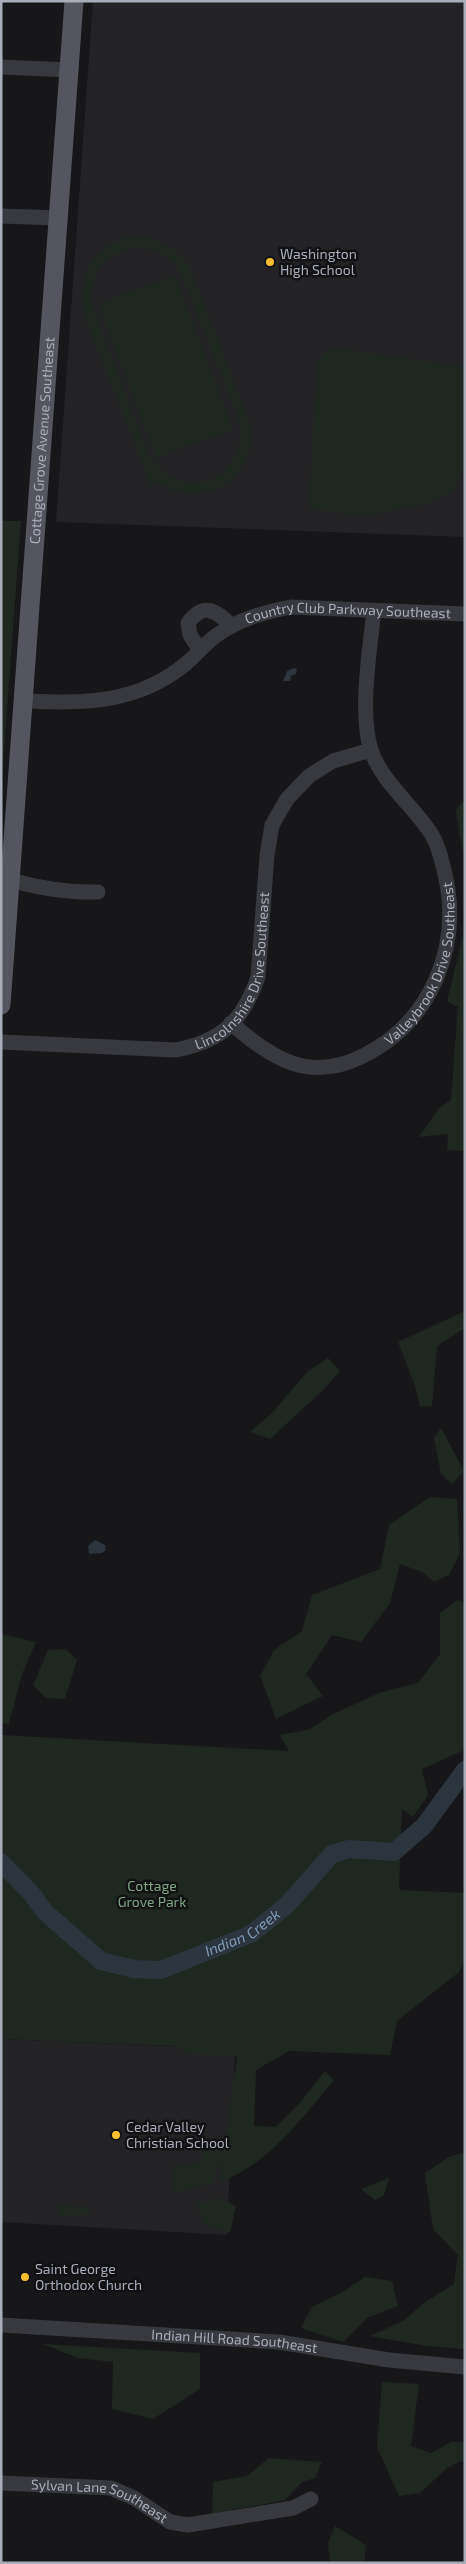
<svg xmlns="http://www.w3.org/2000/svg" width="466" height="2564" viewBox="0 0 466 2564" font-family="'Exo 2',sans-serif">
	<rect width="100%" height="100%" fill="#171719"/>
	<g fill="#232326">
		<polygon points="93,1 465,1 465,537 56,522"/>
		<polygon points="1,2039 235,2049 227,2235 1,2222"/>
	</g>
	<g fill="#1f2820" fill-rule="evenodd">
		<path d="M131,236C158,237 174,245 190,267L250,423C251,436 251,452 244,464C227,494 187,503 160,483L151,486L85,319C76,277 89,249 131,236ZM134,247C153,249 167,254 179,269L238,418C252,475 188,507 153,460C144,449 140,431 135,418C121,381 107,344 93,308C88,274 103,257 134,247Z"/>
		<polygon points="175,275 233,429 156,458 98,304"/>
		<polygon points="330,347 465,367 465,467 452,492 427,504 376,514 352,515 309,508 317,362"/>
		<polygon points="1,521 21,521 1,791"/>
		<polygon points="465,800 465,865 456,810"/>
		<polygon points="465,917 465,1151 447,1150 448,1134 419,1137 439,1108 451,1100 458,1007 447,1001 463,936"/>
		<polygon points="465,1311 465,1328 437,1346 432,1406 420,1407 415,1386 398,1342"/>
		<polygon points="328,1358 340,1371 322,1391 270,1439 250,1432 272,1413 308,1371"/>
		<polygon points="441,1428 464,1471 452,1484 441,1474 434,1438"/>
		<polygon points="430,1497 457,1499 460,1553 449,1575 434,1582 422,1572 400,1564 390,1603 361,1642 332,1635 306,1674 323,1696 276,1719 260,1676 274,1650 302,1631 312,1595 380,1569 389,1525"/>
		<path d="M458,1600L465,1603V1744L462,1751L422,1769L428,1795L413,1817L402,1809L399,1886L400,1890L465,1893V1959L459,1972L397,2021L390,2055L289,2051L256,2070L254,2126L276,2127L299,2104L325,2071L334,2080C301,2119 268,2165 219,2182L237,2056L188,2054L176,2046L1,2039V1735L289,1751L280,1735L308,1730L333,1714L379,1693L418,1683L440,1654V1613Z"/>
		<polygon points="1,1634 36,1642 22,1674 9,1724 1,1723"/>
		<polygon points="66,1649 77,1660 65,1699 46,1698 33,1685 48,1650"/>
		<polygon points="214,2138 222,2142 221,2160 213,2183 175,2193 171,2167 200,2162 205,2144"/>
		<polygon points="465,2152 465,2349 427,2346 370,2336 403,2321 424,2303 454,2284 458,2255 433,2229 425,2173 449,2157"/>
		<polygon points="389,2178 384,2195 375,2200 361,2189"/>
		<polygon points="217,2197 236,2206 230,2233 204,2223 196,2205"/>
		<polygon points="57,2206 90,2207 90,2214 59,2216"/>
		<polygon points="365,2277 392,2281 398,2306 367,2318 343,2342 301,2328 312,2307 343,2292"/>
		<polygon points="43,2344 200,2353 200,2389 153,2419 112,2409 113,2362 78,2358"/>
		<polygon points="382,2382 419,2384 411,2446 431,2453 451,2442 465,2442 465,2462 461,2461 447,2468 420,2493 399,2496 377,2447"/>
		<polygon points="269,2458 322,2462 315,2478 302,2482 285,2500 212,2514 213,2482 247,2476"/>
		<polygon points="335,2526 366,2545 364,2563 330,2563 328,2543"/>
	</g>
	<g fill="#2c353e">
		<polygon points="294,668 297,669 296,674 291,676 290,681 283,681 287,671"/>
		<polygon points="95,1540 105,1545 106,1550 102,1553 89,1554 88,1546"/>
	</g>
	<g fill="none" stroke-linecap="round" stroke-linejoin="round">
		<path stroke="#2c353e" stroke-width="18" id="s1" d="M1,1862L31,1893L45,1912L101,1961L134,1969L161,1970L251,1934L287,1905L332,1854L349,1849L394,1852L424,1826L465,1770"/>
		<g stroke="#38393e" stroke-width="15">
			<polyline points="1,67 70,70"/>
			<polyline points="1,216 59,218"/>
			<path d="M200,650L190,635L188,623C204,601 216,611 232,626"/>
			<path id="s2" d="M23,701C81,703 134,705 183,666C195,657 204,644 217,635C239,619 265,612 291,607L465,614"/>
			<path d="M10,880C39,888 68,893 98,892"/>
			<path id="s3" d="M231,1023C272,1059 309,1083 363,1056C431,1022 462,947 445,874C442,862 439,846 432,835C414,806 382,783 371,750C359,713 370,649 374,610"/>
			<path id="s4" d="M1,1042L176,1050C222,1041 243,1021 258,977L267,855L272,825L287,799L309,776L333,761L371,750"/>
			<path id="s5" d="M1,2325L279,2342L389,2360L465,2367"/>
			<path id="s6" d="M1,2483L111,2488L134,2498L170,2522L188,2525L293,2508L311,2499"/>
		</g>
		<path stroke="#54555e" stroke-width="19" id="s7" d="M1,1005L74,1"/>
	</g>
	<g fill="#f9bf30" stroke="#121214" stroke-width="2">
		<circle cx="270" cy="262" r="5"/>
		<circle cx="116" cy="2135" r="5"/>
		<circle cx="25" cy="2277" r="5"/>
	</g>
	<g text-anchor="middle" stroke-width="5" stroke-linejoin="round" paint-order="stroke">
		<g font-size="14" fill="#a9adba" stroke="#121214" text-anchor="start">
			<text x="280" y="259">Washington<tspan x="280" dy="16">High School</tspan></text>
			<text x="126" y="2132">Cedar Valley<tspan x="126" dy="16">Christian School</tspan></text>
			<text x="35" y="2274">Saint George<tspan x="35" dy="16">Orthodox Church</tspan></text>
		</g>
		<g font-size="14" fill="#a9adba" stroke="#121214">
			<text dy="5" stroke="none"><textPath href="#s7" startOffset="566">Cottage Grove Avenue Southeast</textPath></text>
			<text dy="5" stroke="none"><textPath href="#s2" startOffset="350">Country Club Parkway Southeast</textPath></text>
			<text dy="5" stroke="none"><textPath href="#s3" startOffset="264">Valleybrook Drive Southeast</textPath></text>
			<text dy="5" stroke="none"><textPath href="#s4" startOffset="286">Lincolnshire Drive Southeast</textPath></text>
			<text dy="5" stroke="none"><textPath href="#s5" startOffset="234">Indian Hill Road Southeast</textPath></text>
			<text dy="5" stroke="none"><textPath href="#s6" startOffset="102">Sylvan Lane Southeast</textPath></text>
		</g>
		<g font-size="14" fill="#7fa583" stroke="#121214">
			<text x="152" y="1891">Cottage<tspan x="152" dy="16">Grove Park</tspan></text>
		</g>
		<g font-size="15" font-style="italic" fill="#7f99b6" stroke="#121214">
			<text dy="5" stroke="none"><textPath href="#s1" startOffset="292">Indian Creek</textPath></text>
		</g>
	</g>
	<rect width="466" height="2564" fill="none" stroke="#a9adba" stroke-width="5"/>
</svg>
